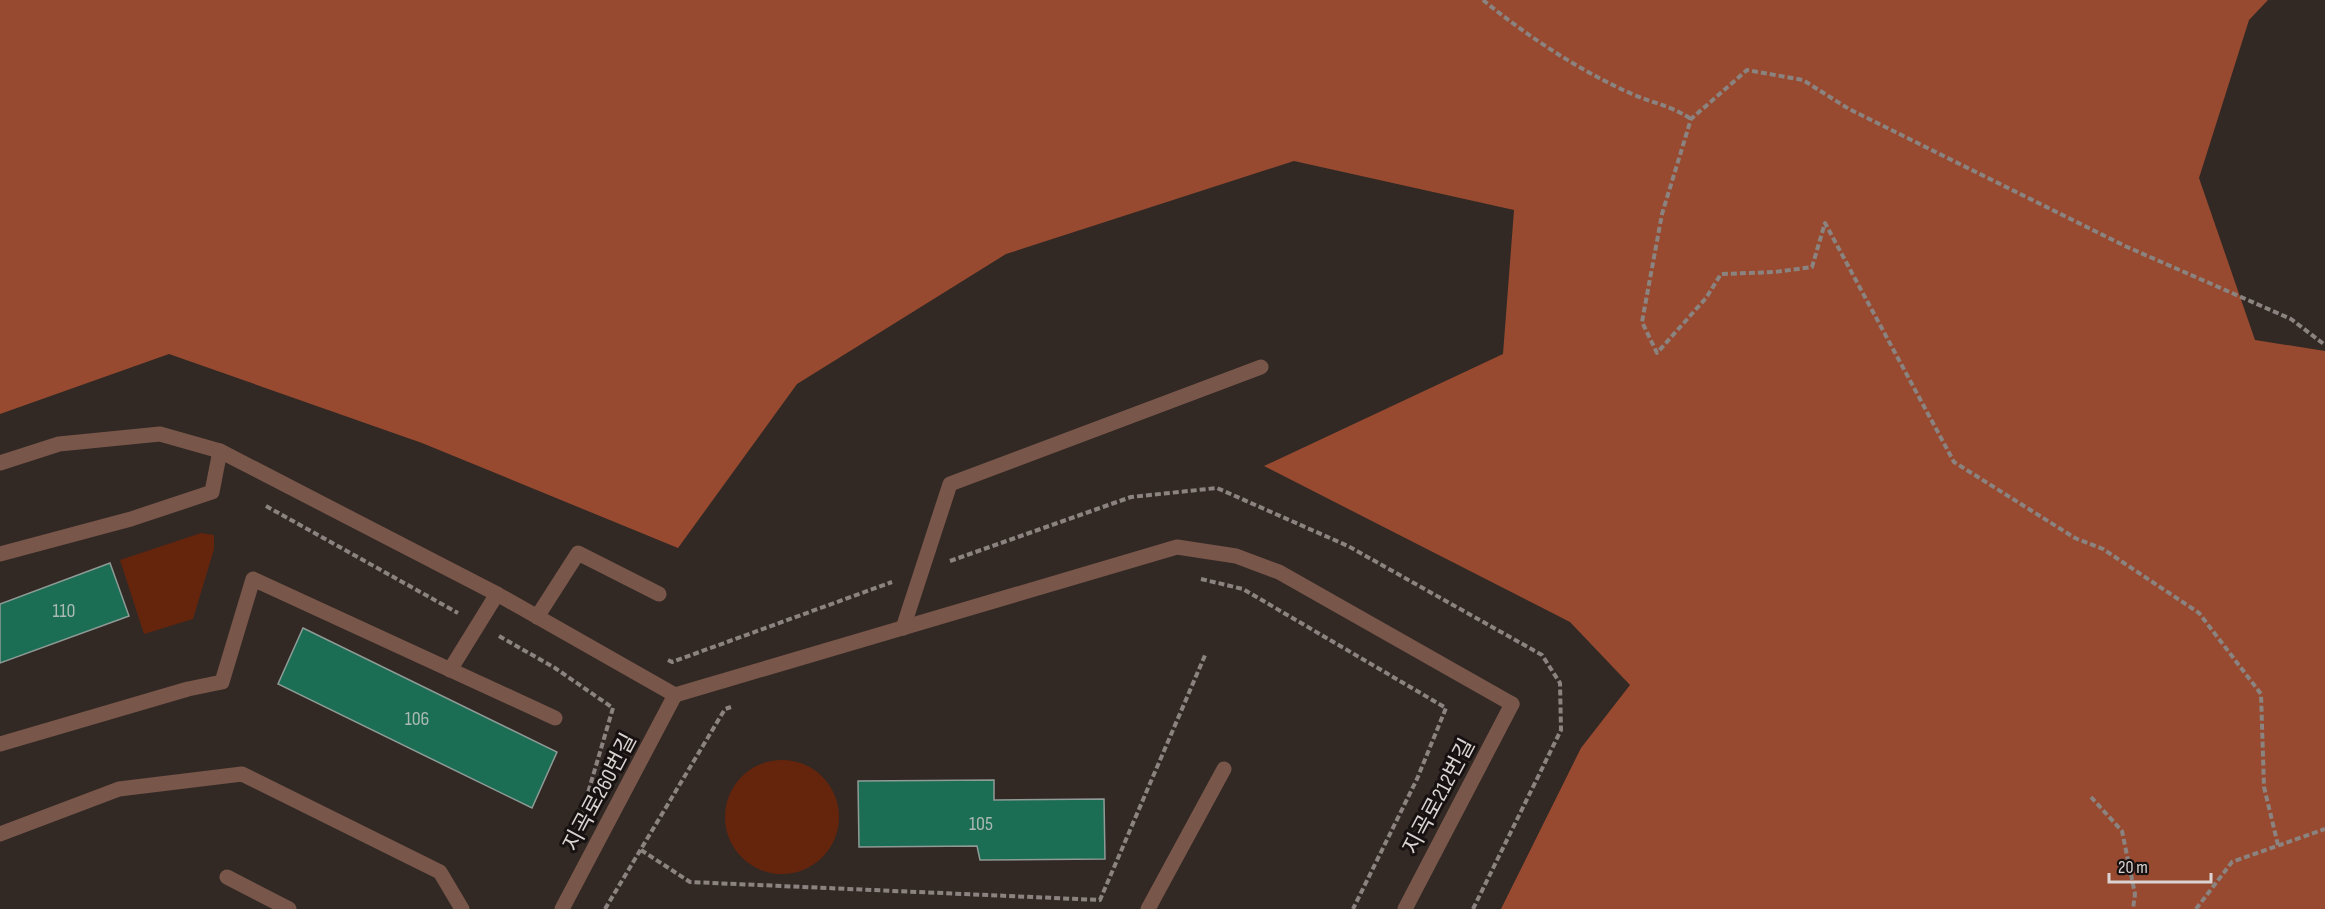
<svg xmlns="http://www.w3.org/2000/svg" width="2325" height="909" viewBox="0 0 2325 909" font-family="'Sofia Sans Condensed','Noto Sans KR',sans-serif">
	<rect width="100%" height="100%" fill="#322925"/>
	<g fill="#65250c">
		<polygon points="201,533 214,535 214,549 193,619 144,634 120,560"/>
		<circle cx="782" cy="817" r="57"/>
	</g>
	<polygon fill="#974a2f" points="0,0 2268,0 2249,20 2199,178 2255,340 2325,351 2325,909 1501,909 1581,748 1630,685 1570,622 1264,466 1503,354 1514,210 1294,161 1006,254 797,384 678,548 422,443 169,354 0,414"/>
	<g fill="#1b6d53" stroke="#8f9b96" stroke-width="1.5">
		<polygon points="110,563 129,616 0,663 0,604"/>
		<polygon points="303,628 557,752 532,808 278,684"/>
		<polygon points="994,780 994,800 1104,799 1105,859 980,860 977,846 859,847 858,781"/>
	</g>
	<g fill="none" stroke-linecap="round" stroke-linejoin="round">
		<g stroke="#8b8380" stroke-width="4" stroke-dasharray="6 3" stroke-linecap="butt">
			<path d="M1483,0C1527,36 1580,71 1632,94C1654,104 1668,104 1691,119"/>
			<polyline points="266,506 458,613"/>
			<polyline points="950,561 1131,497 1217,488 1348,546 1542,655 1560,683 1561,730 1473,909"/>
			<polyline points="1201,579 1243,589 1446,708 1417,779 1353,909"/>
			<polyline points="499,636 555,668 613,708 582,813"/>
			<polyline points="668,660 672,662 892,582"/>
			<polyline points="2091,797 2122,831 2135,894 2133,909"/>
			<polyline points="2278,845 2264,787 2261,694 2199,613 2103,549 2075,538 1954,462 1825,223 1812,267 1775,272 1721,274 1706,298 1657,353 1642,322 1662,214 1691,119 1747,70 1803,80 1849,109 2125,246 2291,319 2325,345"/>
			<polyline points="641,850 690,882 1100,900 1206,653"/>
			<polyline points="605,909 725,709 731,707"/>
			<polyline points="2196,909 2232,862 2325,829"/>
		</g>
		<g stroke="#79564a" stroke-width="15">
			<polyline points="0,463 59,444 160,434 220,451 497,594 675,695 1177,547 1236,556 1279,572 1512,704"/>
			<polyline points="0,554 131,519 212,492 220,451"/>
			<polyline points="537,617 578,553 659,594"/>
			<polyline points="903,628 950,484 1261,367"/>
			<polyline points="450,670 497,594"/>
			<polyline points="0,744 188,689 222,682 253,579 555,718"/>
			<polyline points="0,834 119,789 242,774 440,872 462,909"/>
			<polyline points="227,877 289,909"/>
			<polyline points="1148,909 1224,769"/>
		</g>
		<g stroke="#79564a" stroke-width="15">
			<polyline points="562,909 675,695"/>
			<polyline points="1405,909 1512,704"/>
		</g>
	</g>
	<g text-anchor="middle" stroke-width="6" stroke-linejoin="round" paint-order="stroke">
		<g font-size="20" fill="#aabab2">
			<text x="64" y="617">110</text>
			<text x="417" y="725">106</text>
			<text x="981" y="830">105</text>
		</g>
		<g font-size="22" fill="#dad3d1" stroke="#171211">
			<text transform="translate(599 792) rotate(-62)" y="8">지곡로260번길</text>
			<text transform="translate(1438 796) rotate(-62)" y="8">지곡로212번길</text>
		</g>
	</g>
	<path d="M2109 873v9h102v-9" fill="none" stroke="#dad3d1" stroke-width="3"/>
	<text x="2118" y="873" font-size="18" fill="#dad3d1" stroke="#171211" stroke-width="4.5" paint-order="stroke">20 m</text>
</svg>
